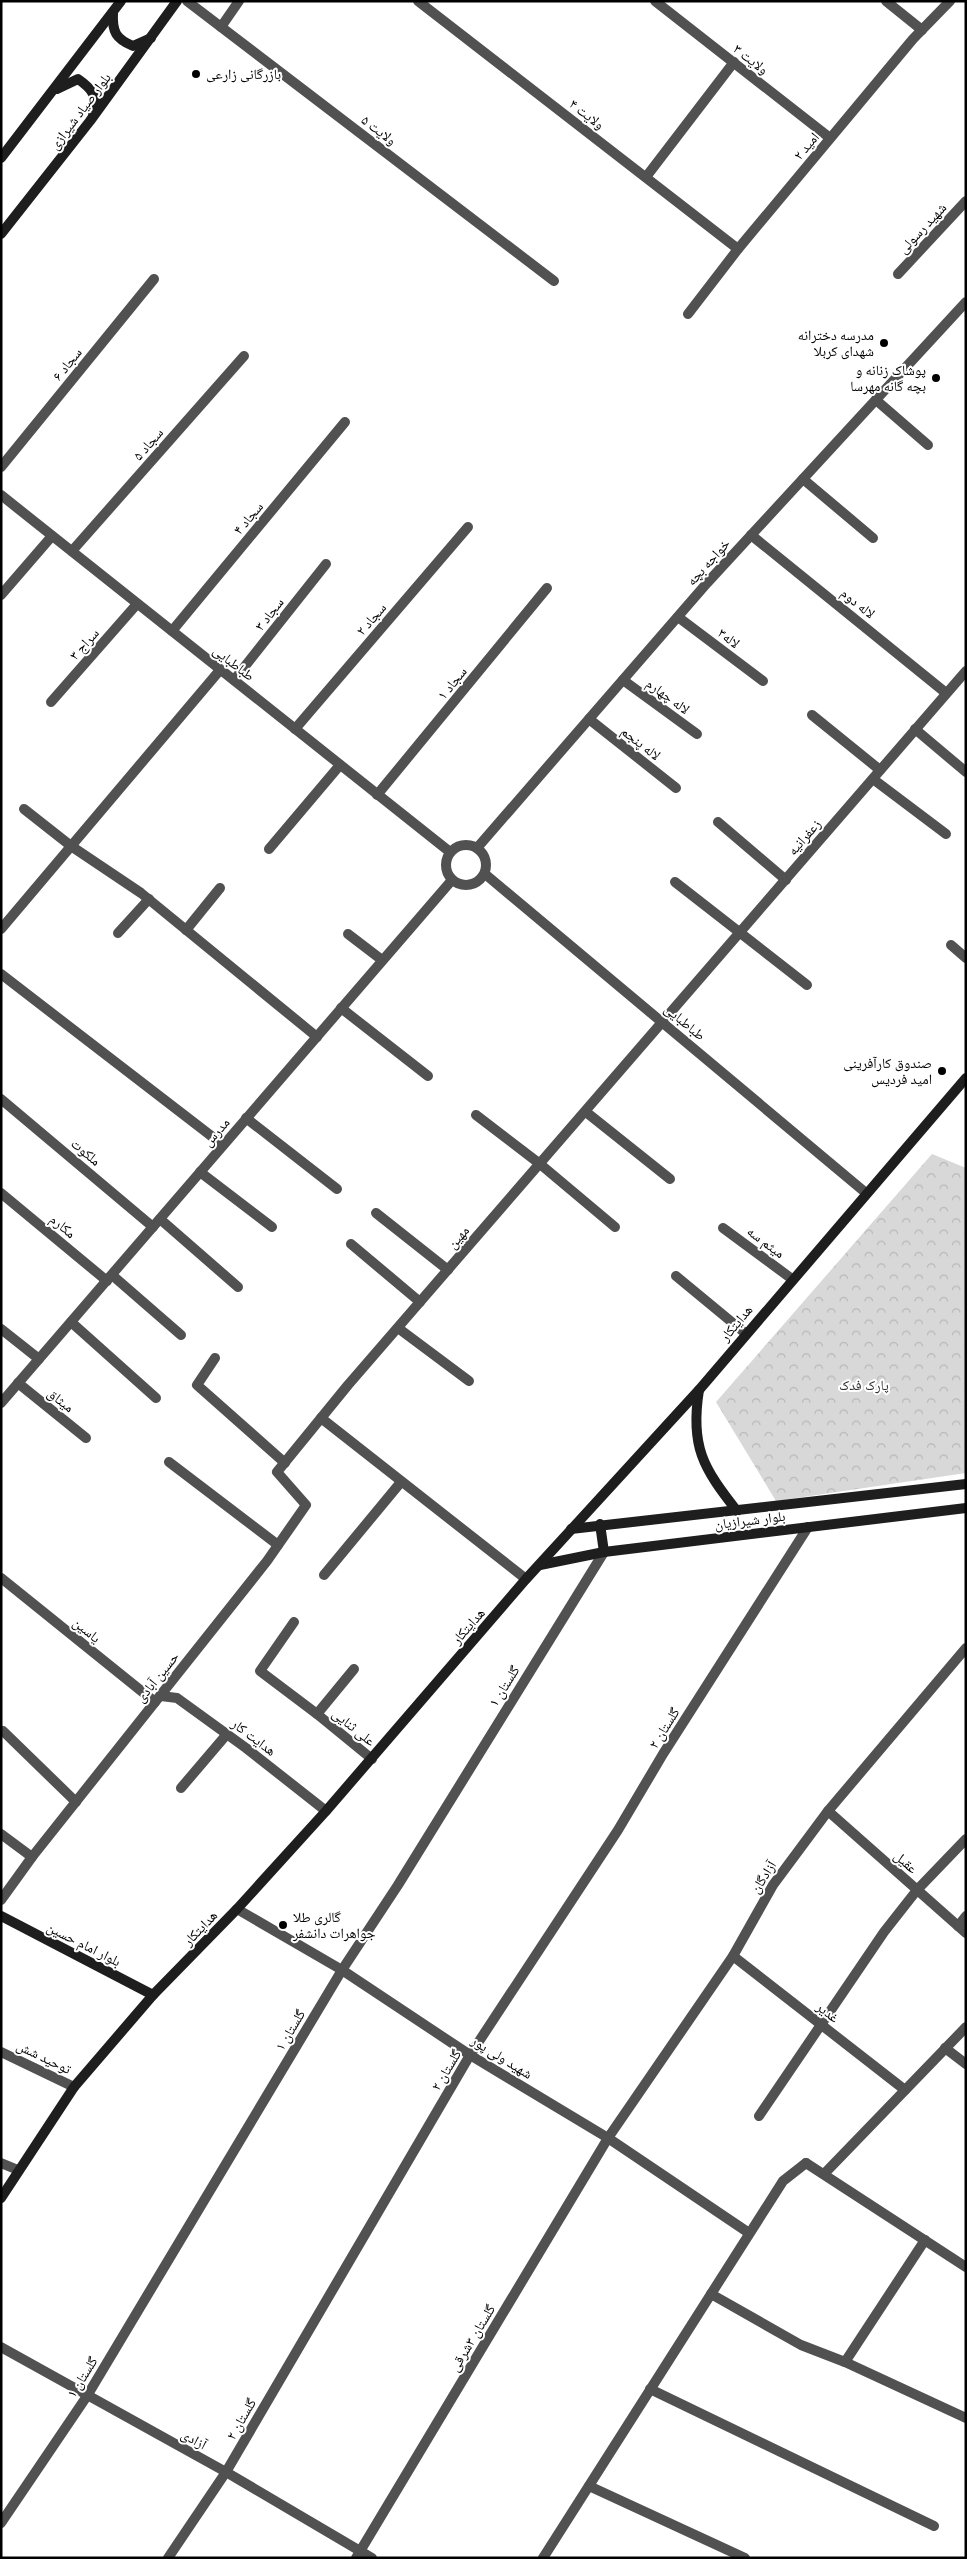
<svg xmlns="http://www.w3.org/2000/svg" width="967" height="2559" viewBox="0 0 967 2559" font-family="'Fira Sans Condensed','Noto Naskh Arabic',sans-serif">
	<defs>
		<pattern id="park-crowns" width="20" height="18" patternUnits="userSpaceOnUse" patternTransform="scale(1.25)"><rect width="20" height="18" fill="#d8d8d8"/><path d="M2 6a3 3 0 1 1 6 0M12 15a3 3 0 1 1 6 0" fill="none" stroke="#b8b8b8"/></pattern>
	</defs>
	<rect width="100%" height="100%" fill="#fff"/>
	<polygon fill="url(#park-crowns)" points="932,1154 966,1168 966,1473 776,1501 716,1402"/>
	<g fill="none" stroke-linecap="round" stroke-linejoin="round">
		<g stroke="#515151" stroke-width="10">
			<polyline points="187,1 554,281"/>
			<polyline points="418,1 738,249"/>
			<polyline points="655,1 830,138"/>
			<polyline points="886,1 922,30"/>
			<polyline points="221,27 239,1"/>
			<polyline points="646,177 734,62"/>
			<polyline points="898,274 966,201"/>
			<polyline points="688,314 738,249 913,39 950,1"/>
			<polyline points="876,400 928,445"/>
			<polyline points="1,467 154,279"/>
			<polyline points="803,479 873,538"/>
			<polyline points="751,535 946,693"/>
			<polyline points="72,551 244,356"/>
			<polyline points="1,595 52,536"/>
			<polyline points="678,617 763,681"/>
			<polyline points="172,631 345,422"/>
			<polyline points="234,680 326,564"/>
			<polyline points="623,680 697,734"/>
			<polyline points="51,702 137,604"/>
			<polyline points="812,715 880,770"/>
			<polyline points="589,719 676,788"/>
			<polyline points="295,729 468,527"/>
			<polyline points="915,729 966,772"/>
			<polyline points="873,779 946,834"/>
			<polyline points="377,795 547,588"/>
			<polyline points="24,809 71,846 141,893 317,1037"/>
			<polyline points="718,822 786,880"/>
			<polyline points="269,849 340,765"/>
			<polyline points="675,882 807,985"/>
			<polyline points="186,930 220,888"/>
			<polyline points="118,933 149,899"/>
			<polyline points="348,934 382,960"/>
			<polyline points="951,945 966,958"/>
			<polyline points="341,1008 428,1076"/>
			<polyline points="1,1099 153,1227"/>
			<polyline points="586,1112 670,1179"/>
			<polyline points="476,1115 540,1164 615,1227"/>
			<polyline points="246,1118 337,1189"/>
			<polyline points="200,1172 272,1227"/>
			<polyline points="1,1193 107,1281"/>
			<polyline points="376,1213 448,1270"/>
			<polyline points="160,1219 238,1287"/>
			<polyline points="723,1228 792,1279"/>
			<polyline points="351,1244 420,1302"/>
			<polyline points="112,1275 181,1335"/>
			<polyline points="676,1276 745,1333"/>
			<polyline points="71,1322 156,1398"/>
			<polyline points="398,1328 469,1381"/>
			<polyline points="1,1329 39,1359"/>
			<polyline points="215,1358 197,1385 285,1463"/>
			<polyline points="18,1383 86,1438"/>
			<polyline points="321,1418 526,1579"/>
			<polyline points="169,1462 278,1545"/>
			<polyline points="324,1575 401,1482"/>
			<polyline points="1,1578 155,1702"/>
			<polyline points="294,1622 260,1671 317,1714"/>
			<polyline points="354,1669 317,1714 372,1759"/>
			<polyline points="161,1696 177,1698 246,1748 326,1811"/>
			<polyline points="3,1731 76,1802"/>
			<polyline points="181,1788 227,1734"/>
			<polyline points="828,1811 966,1933"/>
			<polyline points="1,1834 32,1857"/>
			<polyline points="1,1900 32,1857 267,1561 306,1505 277,1472 348,1385 966,671"/>
			<polyline points="958,1926 966,1916"/>
			<polyline points="733,1956 905,2090"/>
			<polyline points="945,2048 966,2064"/>
			<polyline points="1,2052 74,2087"/>
			<polyline points="759,2116 884,1932 917,1890 966,1839"/>
			<polyline points="1,2163 18,2170"/>
			<polyline points="806,2163 966,2267"/>
			<polyline points="824,2174 966,2027"/>
			<polyline points="711,2294 801,2345 845,2362 966,2418"/>
			<polyline points="845,2362 925,2240"/>
			<polyline points="650,2389 934,2526"/>
			<polyline points="1,2523 87,2396 342,1970 398,1885 604,1552"/>
			<polyline points="168,2558 226,2472 470,2055 618,1830 663,1754 808,1527"/>
			<polyline points="356,2558 608,2138 733,1956 773,1885 828,1811 966,1648"/>
		</g>
		<g stroke="#515151" stroke-width="10">
			<polyline points="1,495 450,852"/>
			<circle cx="466" cy="865" r="20"/>
			<polyline points="477,848 707,583 966,302"/>
			<polyline points="485,874 866,1193"/>
			<polyline points="1,929 220,670"/>
			<polyline points="1,974 223,1145"/>
			<polyline points="1,1403 452,880"/>
			<polyline points="237,1909 342,1970 470,2055 608,2138 749,2233"/>
			<polyline points="1,2347 226,2472 372,2558"/>
			<polyline points="589,2486 745,2558"/>
			<polyline points="543,2558 783,2181 806,2163"/>
		</g>
		<g stroke="#1e1e1e" stroke-width="10">
			<path d="M113,13C112,32 116,39 133,46L151,38"/>
			<path d="M57,89L78,79C91,88 100,98 93,113"/>
			<polyline points="1,158 121,1"/>
			<polyline points="1,234 90,121 177,1"/>
			<path d="M699,1390C690,1446 703,1468 737,1511"/>
			<polyline points="600,1524 604,1552"/>
			<polyline points="571,1529 966,1484"/>
			<polyline points="540,1565 604,1552 966,1508"/>
			<polyline points="1,1916 153,1995"/>
			<polyline points="1,2198 74,2087 153,1995 237,1909 326,1811 526,1579 699,1390 966,1078"/>
		</g>
	</g>
	<g fill="#000" stroke="#fff" stroke-width="2">
		<circle cx="196" cy="74" r="5"/>
		<circle cx="884" cy="343" r="5"/>
		<circle cx="936" cy="378" r="5"/>
		<circle cx="942" cy="1071" r="5"/>
		<circle cx="283" cy="1925" r="5"/>
	</g>
	<g text-anchor="middle" stroke-width="4" stroke-linejoin="round" paint-order="stroke">
		<g font-size="14" fill="#000" stroke="#fff">
			<text transform="translate(751 59) rotate(38)" y="5">ولایت ۳</text>
			<text transform="translate(80 111) rotate(-53)" y="5">بلوار صیاد شیرازی</text>
			<text transform="translate(587 114) rotate(38)" y="5">ولایت ۴</text>
			<text transform="translate(379 130) rotate(37)" y="5">ولایت ۵</text>
			<text transform="translate(806 146) rotate(-50)" y="5">امید ۲</text>
			<text transform="translate(922 228) rotate(-47)" y="5">شهید رسولی</text>
			<text transform="translate(67 364) rotate(-51)" y="5">سجاد ۶</text>
			<text transform="translate(148 444) rotate(-49)" y="5">سجاد ۵</text>
			<text transform="translate(248 518) rotate(-50)" y="5">سجاد ۴</text>
			<text transform="translate(708 562) rotate(-48)" y="5">خواجه بچه</text>
			<text transform="translate(858 603) rotate(39)" y="5">لاله دوم</text>
			<text transform="translate(269 614) rotate(-52)" y="5">سجاد ۳</text>
			<text transform="translate(371 619) rotate(-49)" y="5">سجاد ۲</text>
			<text transform="translate(729 638) rotate(37)" y="5">لاله۳</text>
			<text transform="translate(84 644) rotate(-49)" y="5">سراج ۳</text>
			<text transform="translate(234 663) rotate(38)" y="5">طباطبایی</text>
			<text transform="translate(452 683) rotate(-51)" y="5">سجاد ۱</text>
			<text transform="translate(668 696) rotate(36)" y="5">لاله چهارم</text>
			<text transform="translate(641 743) rotate(38)" y="5">لاله پنجم</text>
			<text transform="translate(804 837) rotate(-49)" y="5">زعفرانیه</text>
			<text transform="translate(685 1022) rotate(40)" y="5">طباطبایی</text>
			<text transform="translate(216 1132) rotate(-49)" y="5">مدرس</text>
			<text transform="translate(86 1152) rotate(40)" y="5">ملکوت</text>
			<text transform="translate(63 1226) rotate(40)" y="5">مکارم</text>
			<text transform="translate(458 1237) rotate(-49)" y="5">مهین</text>
			<text transform="translate(766 1242) rotate(37)" y="5">میثم سه</text>
			<text transform="translate(736 1323) rotate(-50)" y="5">هدایتکار</text>
			<text transform="translate(61 1400) rotate(39)" y="5">میثاق</text>
			<text transform="translate(750 1520) rotate(-7)" y="5">بلوار شیرازیان</text>
			<text transform="translate(468 1626) rotate(-49)" y="5">هدایتکار</text>
			<text transform="translate(87 1630) rotate(39)" y="5">یاسین</text>
			<text transform="translate(157 1677) rotate(-51)" y="5">حسین آبادی</text>
			<text transform="translate(504 1686) rotate(-58)" y="5">گلستان ۱</text>
			<text transform="translate(354 1727) rotate(39)" y="5">علی ثنایی</text>
			<text transform="translate(664 1728) rotate(-58)" y="5">گلستان ۲</text>
			<text transform="translate(254 1737) rotate(37)" y="5">هدایت کار</text>
			<text transform="translate(906 1862) rotate(42)" y="5">عقیل</text>
			<text transform="translate(763 1877) rotate(-57)" y="5">آزادگان</text>
			<text transform="translate(200 1928) rotate(-46)" y="5">هدایتکار</text>
			<text transform="translate(84 1944) rotate(27)" y="5">بلوار امام حسین</text>
			<text transform="translate(828 2012) rotate(38)" y="5">غدیر</text>
			<text transform="translate(290 2030) rotate(-59)" y="5">گلستان ۱</text>
			<text transform="translate(44 2057) rotate(26)" y="5">توحید شش</text>
			<text transform="translate(502 2057) rotate(32)" y="5">شهید ولی پور</text>
			<text transform="translate(446 2070) rotate(-59)" y="5">گلستان ۲</text>
			<text transform="translate(472 2338) rotate(-59)" y="5">گلستان ۳شرقی</text>
			<text transform="translate(82 2377) rotate(-58)" y="5">گلستان ۱</text>
			<text transform="translate(241 2419) rotate(-60)" y="5">گلستان ۲</text>
			<text transform="translate(194 2439) rotate(29)" y="5">آزادی</text>
		</g>
		<g font-size="14" fill="#000" stroke="#fff" text-anchor="end">
			<text x="206" y="79" text-anchor="start">بازرگانی زارعی</text>
			<text x="874" y="340">مدرسه دخترانه<tspan x="874" dy="16">شهدای کربلا</tspan></text>
			<text x="926" y="375">پوشاک زنانه و<tspan x="926" dy="16">بچه گانه مهرسا</tspan></text>
			<text x="932" y="1068">صندوق کارآفرینی<tspan x="932" dy="16">امید فردیس</tspan></text>
			<text x="293" y="1922" text-anchor="start">گالری طلا<tspan x="293" dy="16">جواهرات دانشفر</tspan></text>
		</g>
		<g font-size="14" fill="#2f2f2f" stroke="#fff">
			<text x="864" y="1390">پارک فدک</text>
		</g>
	</g>
	<rect width="967" height="2559" fill="none" stroke="#000000" stroke-width="5"/>
</svg>
